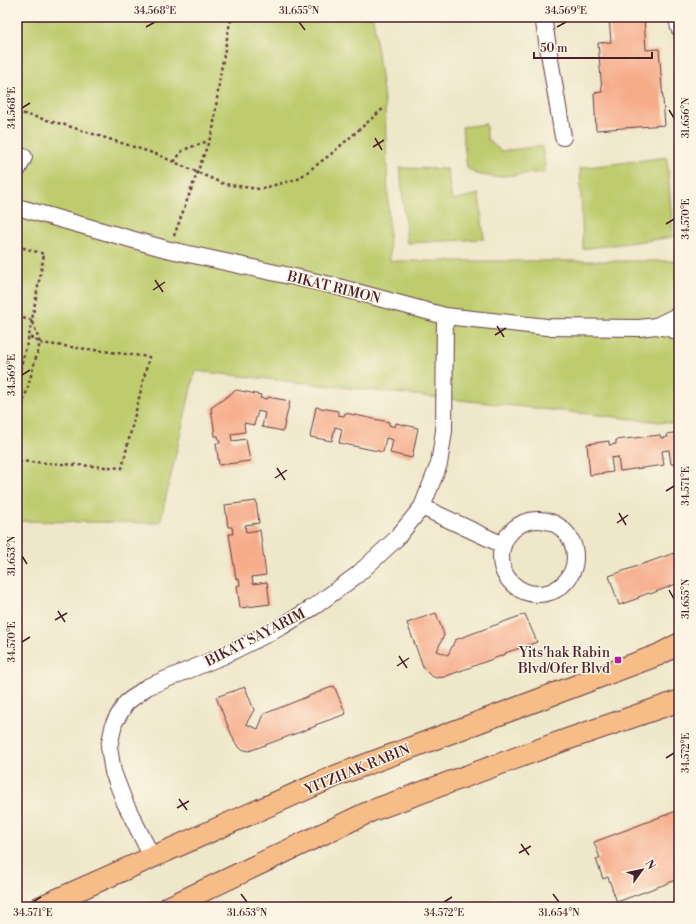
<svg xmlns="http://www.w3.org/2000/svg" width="696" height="924" viewBox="0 0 696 924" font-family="'Libre Bodoni',serif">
	<rect width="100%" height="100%" fill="#fcf5e5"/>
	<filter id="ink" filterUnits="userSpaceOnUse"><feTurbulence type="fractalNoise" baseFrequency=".025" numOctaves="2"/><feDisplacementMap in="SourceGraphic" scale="8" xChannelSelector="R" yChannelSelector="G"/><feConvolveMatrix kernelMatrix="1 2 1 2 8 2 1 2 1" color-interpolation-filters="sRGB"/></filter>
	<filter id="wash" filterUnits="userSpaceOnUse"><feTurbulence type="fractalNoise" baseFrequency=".012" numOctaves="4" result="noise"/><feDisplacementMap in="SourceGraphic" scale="16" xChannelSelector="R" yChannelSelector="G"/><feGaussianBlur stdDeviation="0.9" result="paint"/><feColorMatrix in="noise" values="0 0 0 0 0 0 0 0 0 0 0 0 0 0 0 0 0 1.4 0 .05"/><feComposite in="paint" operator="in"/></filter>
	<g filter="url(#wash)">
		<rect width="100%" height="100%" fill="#eee7c9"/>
		<g fill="#becc6e" stroke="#84764c">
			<polygon points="17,17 373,17 385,107 390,261 677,261 679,287 679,424 195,371 160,523 17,521"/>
			<polygon points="486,124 487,139 501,151 542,146 546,172 493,177 476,174 467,168 462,127"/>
			<polygon points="667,157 673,237 583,249 580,168"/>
			<polygon points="400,168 447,169 452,200 479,194 484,239 407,243"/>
		</g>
		<g id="blocks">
			<g fill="#f6ab89">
				<polygon points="609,17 644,17 646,50 659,49 665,125 596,130 594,93 602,92 598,43 611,42"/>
				<polygon points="236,390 261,395 260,398 267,399 268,397 290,401 283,431 262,427 265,413 258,411 254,425 244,423 245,432 231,434 232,441 246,439 250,461 219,465 216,443 220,443 218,436 215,436 211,408"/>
				<polygon points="316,407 338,411 338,415 344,416 345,413 389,422 389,425 395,427 396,423 418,428 412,458 390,453 393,440 386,438 383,452 339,443 342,429 335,427 332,441 310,437"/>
				<polygon points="679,432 679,463 671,464 669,450 662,451 664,465 620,471 618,457 611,458 613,472 590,475 587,444 609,441 609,445 616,444 616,440 660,435 661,438 668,437 667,434"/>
				<polygon points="256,501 259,523 245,525 246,532 260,530 266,575 252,577 253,584 267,582 270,604 240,608 237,586 240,585 239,579 236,579 229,534 233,534 232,527 228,527 225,505"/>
				<polygon points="677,552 679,553 679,583 650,594 649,593 638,597 639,598 619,605 609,576"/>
				<polygon points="436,613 444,635 437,651 448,655 455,640 525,614 537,642 505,653 506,654 444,677 436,678 430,675 424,669 407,623"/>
				<polygon points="334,686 346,714 315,725 316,726 249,751 241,749 235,743 216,697 245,687 254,710 246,724 258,729 264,714"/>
				<polygon points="679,810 679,879 617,902 608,877 603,879 596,859 600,858 594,842"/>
			</g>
		</g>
	</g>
	<g filter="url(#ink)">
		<use href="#blocks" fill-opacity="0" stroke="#633d43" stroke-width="1"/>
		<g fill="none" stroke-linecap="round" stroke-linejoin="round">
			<defs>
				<g id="minor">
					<polyline points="543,17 563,137"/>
					<polyline points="677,17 679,28"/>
					<polyline points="17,171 24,157"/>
					<polyline points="17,207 166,249 331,285 445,316 547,327 639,328 656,326 668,328 679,332"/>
					<polyline points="656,326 679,315"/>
					<polyline points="422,507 503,545"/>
					<circle cx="538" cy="557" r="37"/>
					<polyline points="152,857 125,803 113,772 109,747 114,723 126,703 147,687 223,656 281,627 315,606 357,575 396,539 422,507 439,464 444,431 445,316"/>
				</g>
				<g id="major">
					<polyline points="40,907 338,775 658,655 679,644"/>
					<polyline points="169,907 371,811 568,739 679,701"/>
				</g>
			</defs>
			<use href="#minor" stroke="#633d43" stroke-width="18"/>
			<use href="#major" stroke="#633d43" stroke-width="23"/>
			<g stroke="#633d43" stroke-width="2.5" stroke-dasharray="3 3" stroke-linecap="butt">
				<polyline points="17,112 65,125 156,154 224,184 259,189 298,179 331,154 385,107"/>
				<polyline points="174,162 183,150 208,141"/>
				<polyline points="174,236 213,130 220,76 230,22 235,17"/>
				<polyline points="17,246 44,254 29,336"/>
				<polyline points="17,317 32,320 40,343 17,426"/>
				<polyline points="17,381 29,336 40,343 149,357 122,468 17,461"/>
			</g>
			<use href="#minor" stroke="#fff" stroke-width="16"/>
			<use href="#major" stroke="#f7bd88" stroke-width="21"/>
		</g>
	</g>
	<path fill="none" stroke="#4a1f2b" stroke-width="1.5" d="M299,22L305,30M146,27L155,22M557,27L566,22M22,108L30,103M669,110L674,118M375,138L382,150M373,147L384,140M666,224L674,219M155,280L163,292M153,290L165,282M497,326L504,337M495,335L506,328M22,375L30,370M277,468L285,480M275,478L287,470M666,491L674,486M619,513L626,525M617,523L628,515M22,556L27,564M669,590L674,599M58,611L65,622M55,620L67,613M22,642L30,637M399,656L407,668M397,666L409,658M666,758L674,753M179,799L187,810M177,808L189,801M521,844L529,855M519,853L531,846M241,894L247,902M553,894L559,902M33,902L41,897M444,902L452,897"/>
	<rect fill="#b5179e" stroke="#fcf5e5" stroke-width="1.5" x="614" y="656" width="8" height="8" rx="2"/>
	<g text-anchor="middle" stroke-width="3" stroke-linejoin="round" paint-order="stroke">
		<g font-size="14" fill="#4a1f2b" stroke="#fcf5e5">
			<text transform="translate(334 287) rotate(14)" y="5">BIKAT RIMON</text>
			<text transform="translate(255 637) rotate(-27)" y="5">BIKAT SAYARIM</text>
			<text transform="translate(357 769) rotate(-22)" y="5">YITZHAK RABIN</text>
		</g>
		<g font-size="14" fill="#4a1f2b" stroke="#fcf5e5" text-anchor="end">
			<text x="610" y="657">Yits'hak Rabin<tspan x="610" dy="16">Blvd/Ofer Blvd</tspan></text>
		</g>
	</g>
	<rect width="696" height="924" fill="none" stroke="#fcf5e5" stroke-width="44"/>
	<g transform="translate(642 870) rotate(57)" stroke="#fcf5e5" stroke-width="3" paint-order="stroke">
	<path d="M0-3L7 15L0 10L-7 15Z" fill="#4a1f2b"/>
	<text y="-6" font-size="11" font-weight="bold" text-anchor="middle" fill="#4a1f2b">N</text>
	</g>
	<path d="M534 52v6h118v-6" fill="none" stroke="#4a1f2b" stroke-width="2"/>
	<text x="540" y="52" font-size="12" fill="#4a1f2b" stroke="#fcf5e5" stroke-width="3" paint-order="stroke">50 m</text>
	<rect x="22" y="22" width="652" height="880" fill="none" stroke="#4a1f2b" stroke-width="1.5"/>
	<g font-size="10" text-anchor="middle" fill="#4a1f2b">
		<text x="155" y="14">34.568°E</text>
		<text x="299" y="14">31.655°N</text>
		<text x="566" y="14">34.569°E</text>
		<text transform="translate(11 108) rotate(-90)" y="4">34.568°E</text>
		<text transform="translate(685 118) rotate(-90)" y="4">31.656°N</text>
		<text transform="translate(685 219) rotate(-90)" y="4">34.570°E</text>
		<text transform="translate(11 375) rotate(-90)" y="4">34.569°E</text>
		<text transform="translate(685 486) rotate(-90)" y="4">34.571°E</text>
		<text transform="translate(11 556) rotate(-90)" y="4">31.653°N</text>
		<text transform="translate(685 599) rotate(-90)" y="4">31.655°N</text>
		<text transform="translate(11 642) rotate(-90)" y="4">34.570°E</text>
		<text transform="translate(685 753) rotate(-90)" y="4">34.572°E</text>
		<text x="33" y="916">34.571°E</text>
		<text x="247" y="916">31.653°N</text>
		<text x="444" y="916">34.572°E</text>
		<text x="559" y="916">31.654°N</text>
	</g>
</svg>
